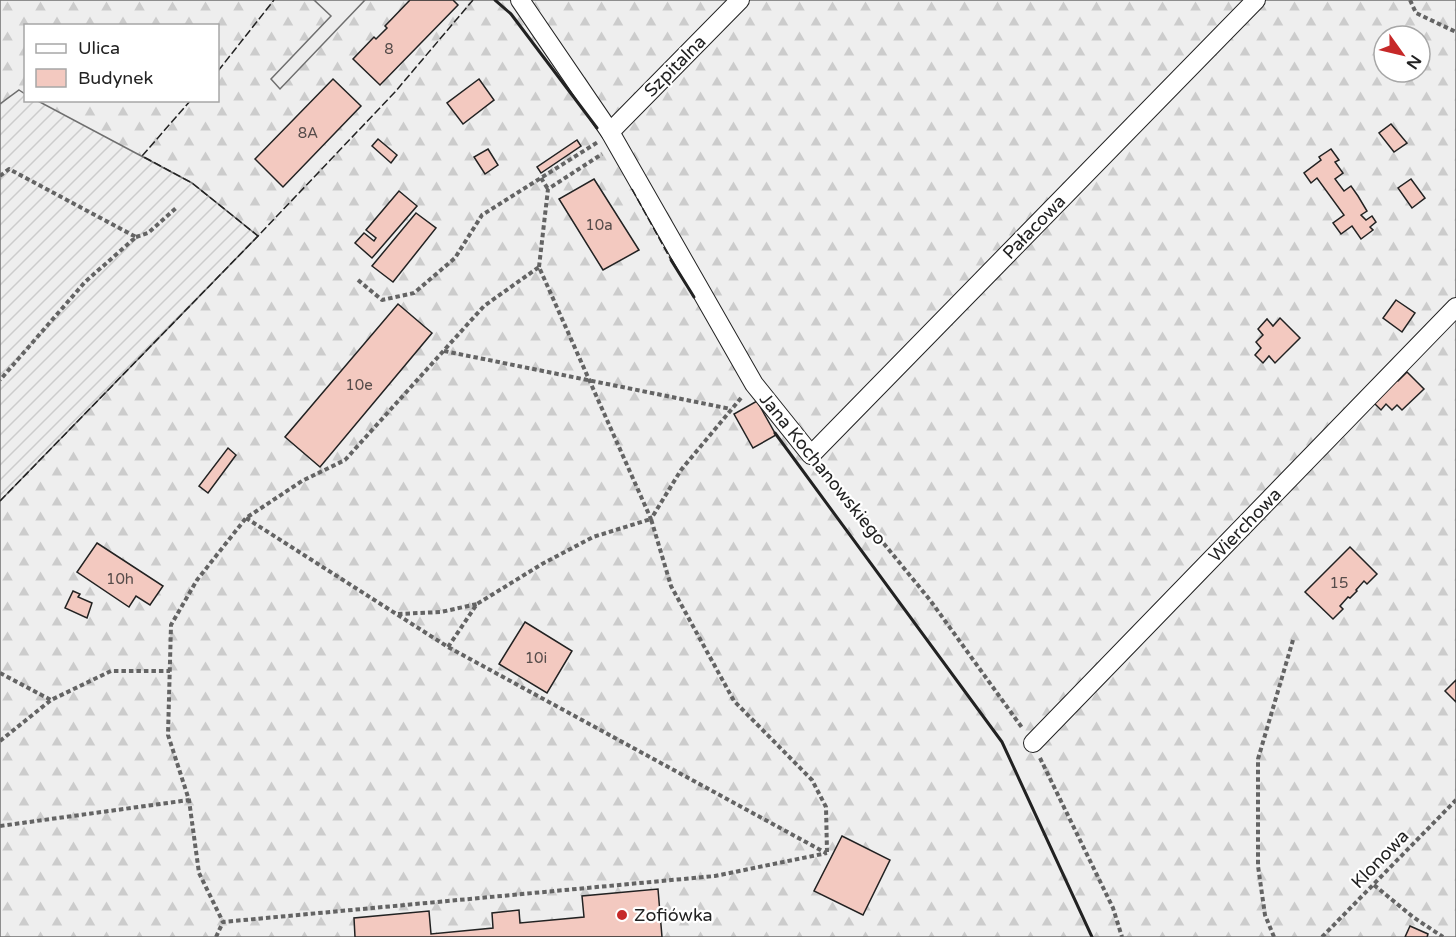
<svg xmlns="http://www.w3.org/2000/svg" width="1456" height="937" viewBox="0 0 1456 937" font-family="'Varela Round',sans-serif">
	<defs>
		<pattern id="forest-firs" width="22" height="20" patternUnits="userSpaceOnUse" patternTransform="scale(1.5)"><rect width="22" height="20" fill="#eee"/><path d="M5 1l3.5 6h-7zM16 11l3.5 6h-7z" fill="#ccc"/></pattern>
		<pattern id="garden-furrows" width="10" height="10" patternUnits="userSpaceOnUse" patternTransform="scale(1.5)"><rect width="10" height="10" fill="#eee"/><path d="M-1 1l2-2M0 10L10 0M9 11l2-2" fill="none" stroke="#ccc"/></pattern>
	</defs>
	<rect width="100%" height="100%" fill="#fff"/>
	<path fill="url(#forest-firs)" stroke="#6f6f6f" stroke-width="1.5" fill-rule="evenodd" d="M0,0H1456V937H0ZM26,26H218V100H26ZM1384,36H1420V72H1384Z"/>
	<polygon fill="url(#garden-furrows)" stroke="#6f6f6f" stroke-width="1.5" points="19,90 25,94 26,100 38,101 192,183 258,236 0,501 0,104"/>
	<polygon fill="#ededed" stroke="#6f6f6f" stroke-width="1.5" points="314,0 365,0 280,89 271,79 331,16"/>
	<g fill="#f3c9c0" stroke="#222" stroke-width="1.5">
		<polygon points="410,0 453,0 458,5 380,85 353,59 374,37 376,39 387,28 385,26"/>
		<polygon points="333,79 361,106 283,187 255,159"/>
		<polygon points="479,79 494,100 463,124 447,103"/>
		<polygon points="1391,124 1407,143 1394,152 1379,133"/>
		<polygon points="378,139 397,155 391,163 372,146"/>
		<polygon points="577,140 581,146 541,173 537,167"/>
		<polygon points="488,149 498,165 485,174 474,157"/>
		<polygon points="1331,149 1339,160 1335,162 1343,173 1335,179 1344,191 1351,186 1358,196 1367,211 1361,215 1366,220 1372,216 1376,222 1370,227 1373,230 1361,239 1352,226 1341,234 1333,223 1344,215 1317,178 1311,183 1304,173 1321,160 1319,157"/>
		<polygon points="594,179 639,250 603,270 559,199"/>
		<polygon points="1411,179 1425,198 1412,208 1398,188"/>
		<polygon points="399,191 417,206 372,258 355,243 364,233 374,241 376,238 366,230"/>
		<polygon points="416,213 436,228 393,282 372,266"/>
		<polygon points="1396,300 1415,313 1402,332 1383,318"/>
		<polygon points="398,304 432,333 320,467 285,437"/>
		<polygon points="1280,318 1300,338 1275,363 1269,356 1263,363 1255,355 1261,348 1256,342 1263,335 1258,329 1267,319 1273,326"/>
		<polygon points="1407,372 1424,389 1402,410 1397,405 1392,410 1386,404 1381,410 1372,401 1394,377 1398,381"/>
		<polygon points="757,401 776,435 753,448 734,414"/>
		<polygon points="228,448 236,455 208,493 199,486"/>
		<polygon points="97,543 163,586 150,605 136,596 129,607 77,572"/>
		<polygon points="1350,547 1377,574 1367,584 1364,581 1356,590 1357,591 1350,598 1348,597 1340,606 1343,609 1333,619 1305,592"/>
		<polygon points="73,591 80,594 78,597 92,603 87,618 65,608"/>
		<polygon points="525,622 572,651 547,693 499,664"/>
		<polygon points="1456,680 1456,702 1445,691"/>
		<polygon points="842,836 890,860 863,915 814,891"/>
		<polygon points="658,889 662,937 355,937 354,918 429,911 431,934 493,928 492,913 519,910 520,923 584,917 582,896"/>
		<polygon points="1410,926 1428,934 1427,937 1405,937"/>
	</g>
	<g fill="none" stroke-linecap="round" stroke-linejoin="round">
		<defs>
			<g id="street">
				<polyline points="520,0 610,132 754,384 811,455 1256,0"/>
				<polyline points="610,132 740,0"/>
				<polyline points="1033,743 1456,307"/>
			</g>
		</defs>
		<use href="#street" stroke="#222" stroke-width="20"/>
		<g stroke="#646464" stroke-width="4" stroke-dasharray="4.5 3" stroke-linecap="butt">
			<polyline points="1410,0 1416,13 1456,32"/>
			<polyline points="0,176 9,169 136,237 85,282 0,380"/>
			<polyline points="541,178 548,189"/>
			<polyline points="136,237 148,233 176,208"/>
			<polyline points="539,267 548,189 602,154"/>
			<polyline points="358,280 382,300 414,293 455,258 482,215 598,142"/>
			<polyline points="444,351 731,409"/>
			<polyline points="741,398 681,470 651,519 539,267 484,306 345,460 302,481 246,518 197,580 171,625 168,735 189,800 199,873 223,922 715,876 827,853"/>
			<polyline points="822,468 930,600 1023,729"/>
			<polyline points="246,518 448,647 826,853"/>
			<polyline points="398,614 441,612 477,604"/>
			<polyline points="448,647 477,604 542,564 593,537 651,519 671,586 734,701 812,780 826,807 827,852"/>
			<polyline points="0,673 51,700"/>
			<polyline points="0,741 51,700 111,671 170,671"/>
			<polyline points="1040,758 1113,908 1122,937"/>
			<polyline points="0,826 189,800"/>
			<polyline points="1374,885 1413,917 1443,937"/>
			<polyline points="216,937 223,922"/>
			<polyline points="1274,937 1265,915 1258,866 1258,759 1293,640"/>
			<polyline points="1322,937 1456,800"/>
		</g>
		<use href="#street" stroke="#fff" stroke-width="18"/>
		<g stroke="#222" stroke-width="1.5" stroke-dasharray="8 3" stroke-linecap="butt">
			<polyline points="218,71 274,0"/>
			<polyline points="191,100 142,156 192,183 258,236 395,92 473,0"/>
			<polyline points="632,189 671,260"/>
			<polyline points="0,501 258,236"/>
		</g>
		<g stroke="#222" stroke-width="3">
			<polyline points="495,0 511,14 597,128"/>
			<polyline points="671,260 694,297"/>
			<polyline points="775,433 1002,742 1092,937"/>
		</g>
	</g>
	<circle fill="#c62828" stroke="#fff" stroke-width="2" cx="622" cy="915" r="6"/>
	<g text-anchor="middle" stroke-width="4.5" stroke-linejoin="round" paint-order="stroke">
		<g font-size="15" fill="#564c4a">
			<text x="389" y="54">8</text>
			<text x="308" y="138">8A</text>
			<text x="599" y="230">10a</text>
			<text x="359" y="390">10e</text>
			<text x="120" y="584">10h</text>
			<text x="1339" y="588">15</text>
			<text x="536" y="663">10i</text>
		</g>
		<g font-size="18" fill="#222" stroke="#fff">
			<text transform="translate(675 66) rotate(-45)" y="6">Szpitalna</text>
			<text transform="translate(1034 227) rotate(-46)" y="6">Pałacowa</text>
			<text transform="translate(823 469) rotate(51)" y="6">Jana Kochanowskiego</text>
			<text transform="translate(1245 525) rotate(-46)" y="6">Wierchowa</text>
			<text transform="translate(1380 859) rotate(-46)" y="6">Klonowa</text>
		</g>
		<g font-size="18" fill="#222" stroke="#fff" text-anchor="start">
			<text x="634" y="921">Zofiówka</text>
		</g>
	</g>
	<rect x="24" y="24" width="195" height="78" fill="#ffffff" stroke="#a7a7a7" stroke-width="1.5"/>
	<rect x="36" y="44" width="30" height="9" fill="#ffffff" stroke="#a7a7a7" stroke-width="1.5"/>
	<text x="78" y="54" font-size="18" fill="#222222">Ulica</text>
	<rect x="36" y="69" width="30" height="18" fill="#f3c9c0" stroke="#a7a7a7" stroke-width="1.5"/>
	<text x="78" y="84" font-size="18" fill="#222222">Budynek</text>
	<g transform="translate(1402 54) rotate(124)"><circle r="28" fill="#ffffff" stroke="#a7a7a7" stroke-width="1.5"/>
	<path d="M0-4.5L10 22L0 15L-10 22Z" fill="#c62828"/>
	<text y="-9" font-size="16" font-weight="bold" text-anchor="middle" fill="#222222">N</text>
	</g>
</svg>
